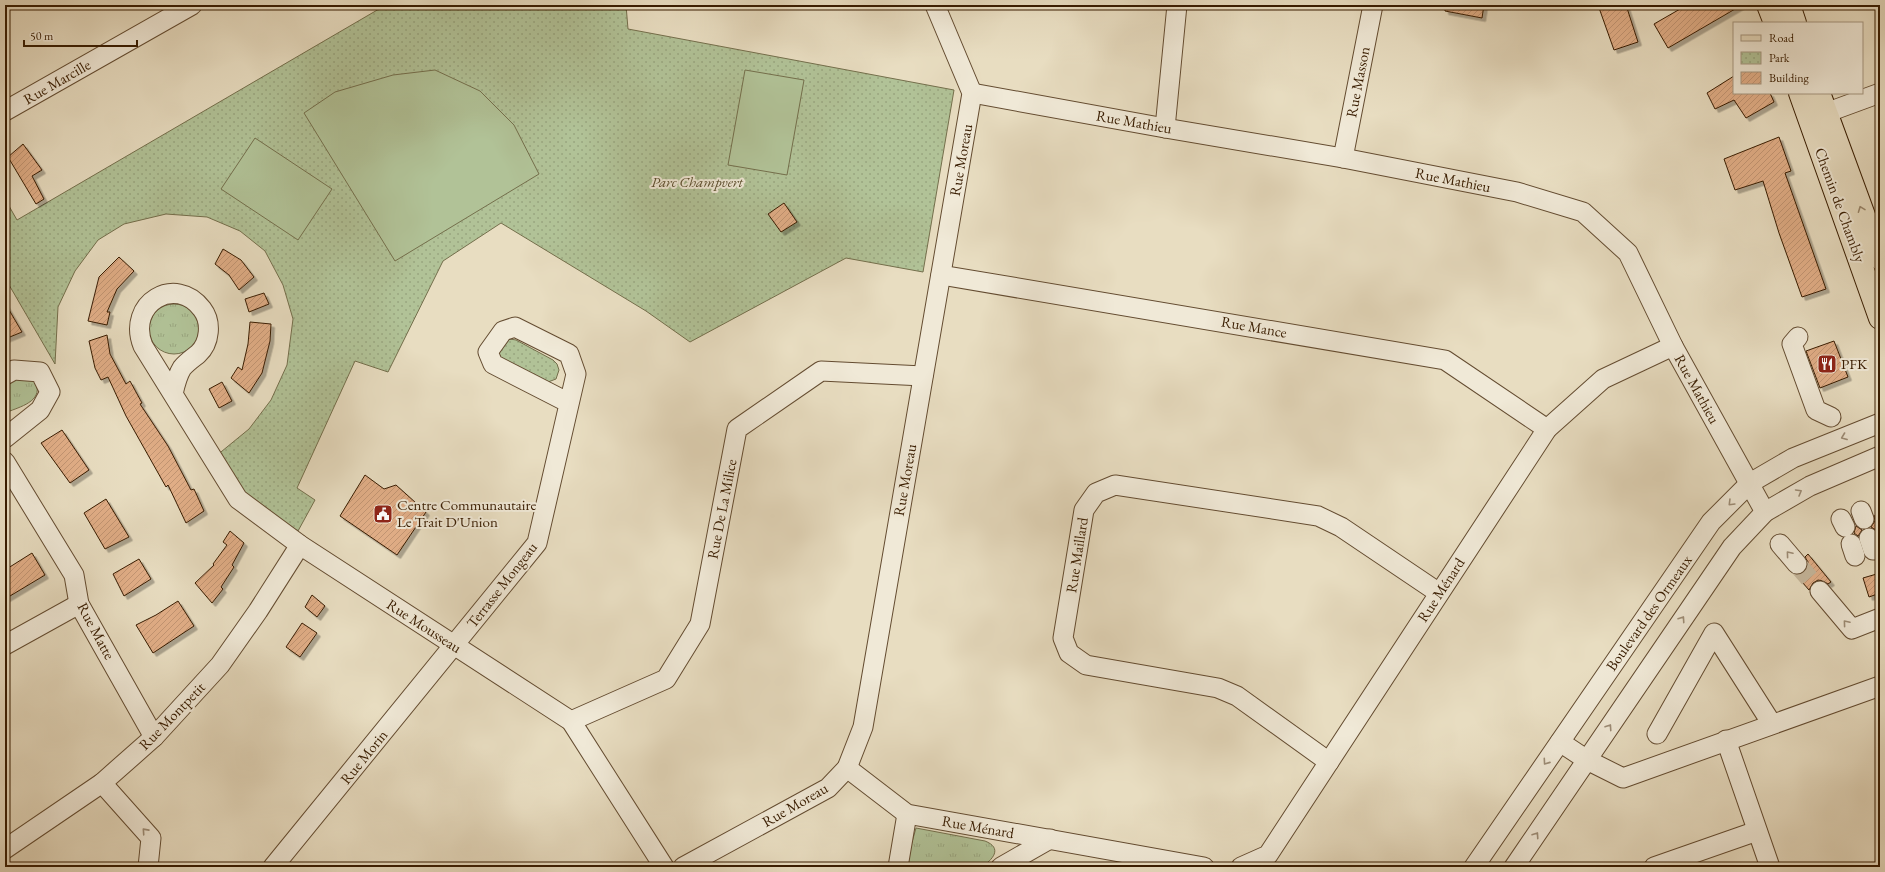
<svg xmlns="http://www.w3.org/2000/svg" width="1885" height="872" viewBox="0 0 1885 872" font-family="'EB Garamond',serif">
	<defs>
		<pattern id="grass-tufts" width="24" height="20" patternUnits="userSpaceOnUse"><rect width="24" height="20" fill="#b1c297"/><path d="M3 7l-1-3M5 7V3M7 7l1-3M15 17l-1-3M17 17v-4M19 17l1-3" fill="none" stroke="#99a680"/></pattern>
		<pattern id="park-dots" width="8" height="8" patternUnits="userSpaceOnUse"><rect width="8" height="8" fill="#b1c297"/><path d="M2 2h.1M6 6h.1" fill="none" stroke="#99a680" stroke-width="1.8" stroke-linecap="round"/></pattern>
		<pattern id="building-hatch" width="6" height="6" patternUnits="userSpaceOnUse"><rect width="6" height="6" fill="#e1ae87"/><path d="M-1 1l2-2M0 6l6-6M5 7l2-2" fill="none" stroke="#c29573"/></pattern>
		<filter id="shadow"><feDropShadow dx="3.5" dy="3.5" stdDeviation="0" flood-color="#0004"/></filter>
	</defs>
	<rect width="100%" height="100%" fill="#e8ddc1"/>
	<filter id="stains"><feTurbulence type="fractalNoise" baseFrequency=".005" numOctaves="4"/><feColorMatrix values="0 0 0 0 .2 0 0 0 0 .09 0 0 0 0 .02 0 0 0 .5 -.17"/></filter>
	<radialGradient id="worn" r=".72"><stop offset=".6" stop-color="#630" stop-opacity="0"/><stop offset="1" stop-color="#630" stop-opacity=".3"/></radialGradient>
	<g fill="url(#grass-tufts)" stroke="#746f4c">
		<circle cx="174" cy="329" r="25"/>
		<path d="M19,378C27,379 35,378 37,387C40,403 16,408 5,413V385Z"/>
		<path d="M916,828L985,841C1003,848 993,860 981,867H905Z"/>
	</g>
	<g fill="url(#park-dots)" stroke="#746f4c">
		<polygon points="416,5 626,5 628,29 954,90 923,272 846,258 690,342 646,311 501,223 443,261 388,372 355,361 297,488 315,500 298,531 241,496 216,456 249,429 271,400 287,365 293,319 283,285 265,251 240,231 207,217 166,214 124,224 98,240 75,271 58,307 55,364 5,278 5,199 17,220 379,9"/>
		<polygon points="510,339 516,340 553,360 557,364 559,370 556,379 548,382 502,359 499,354 500,345"/>
	</g>
	<g fill="#b1c297" stroke="#746f4c">
		<polygon points="435,70 480,91 514,125 539,174 395,261 304,113 335,92 393,75"/>
		<polygon points="745,70 804,80 787,175 728,165"/>
		<polygon points="255,138 332,189 298,240 221,189"/>
	</g>
	<g fill="url(#building-hatch)" stroke="#381c01" filter="url(#shadow)">
		<polygon points="1445,5 1484,5 1482,18 1445,11"/>
		<polygon points="1598,5 1626,5 1638,42 1614,50"/>
		<polygon points="1687,5 1742,5 1668,48 1654,24"/>
		<polygon points="1734,76 1734,93 1770,93 1774,102 1746,118 1734,100 1715,109 1707,93"/>
		<polygon points="1779,137 1791,171 1785,173 1826,289 1802,297 1779,233 1763,181 1735,190 1724,159"/>
		<polygon points="23,144 42,170 32,176 44,199 36,204 8,157"/>
		<polygon points="784,203 797,222 781,232 768,214"/>
		<polygon points="223,249 241,260 254,277 239,290 229,275 215,264"/>
		<polygon points="119,257 134,271 117,289 107,312 110,312 107,325 88,321 99,277"/>
		<polygon points="264,293 269,304 249,312 245,299"/>
		<polygon points="5,303 22,332 5,339"/>
		<polygon points="250,322 271,324 270,341 262,373 249,393 231,378 238,367 242,370 248,344"/>
		<polygon points="107,335 110,354 126,384 130,381 142,403 140,404 168,446 191,490 194,489 204,511 186,523 168,485 166,487 126,416 108,377 101,380 95,368 89,341"/>
		<polygon points="1834,341 1848,377 1820,388 1806,351"/>
		<polygon points="222,382 232,401 219,408 209,389"/>
		<polygon points="62,430 89,470 70,483 41,443"/>
		<polygon points="365,475 384,489 396,485 426,512 397,555 340,516"/>
		<polygon points="106,499 129,537 105,549 84,513"/>
		<polygon points="1880,514 1880,533 1879,534 1876,530 1871,527 1875,521 1874,516"/>
		<polygon points="1856,526 1862,530 1858,536 1854,533"/>
		<polygon points="230,531 244,543 232,565 234,567 221,587 223,589 212,603 195,583 214,565 213,564 227,545 223,542"/>
		<polygon points="32,553 45,575 5,599 5,570"/>
		<polygon points="1808,554 1831,582 1828,584 1823,581 1818,580 1813,583 1809,590 1796,575 1804,573 1807,568 1808,562 1805,557"/>
		<polygon points="139,559 151,579 124,596 113,574"/>
		<polygon points="1880,573 1880,593 1869,597 1863,578"/>
		<polygon points="312,595 325,606 317,617 305,607"/>
		<polygon points="178,601 194,626 153,653 136,625 156,615"/>
		<polygon points="302,623 317,633 300,657 286,647"/>
	</g>
	<g fill="none" stroke-linecap="round" stroke-linejoin="round">
		<polyline stroke="#c5b69b" stroke-width="19" stroke-dasharray="19 10" stroke-linecap="butt" points="1797,564 1820,591"/>
		<defs>
			<g id="minor">
				<polyline points="972,93 1165,128 1343,158 1517,192 1583,212 1628,253 1673,346 1765,512"/>
				<polyline points="5,111 192,5"/>
				<polyline points="1812,118 1880,93"/>
				<polyline points="1165,128 1177,5"/>
				<polyline points="1343,158 1373,5"/>
				<polyline points="941,275 1445,360 1547,429"/>
				<polyline points="1798,337 1792,344 1816,410 1831,417"/>
				<polyline points="5,375 14,370 40,372 50,392 40,410 5,438"/>
				<path d="M173,394C175,385 177,376 182,368C187,362 193,358 198,354C210,343 212,322 202,309C176,274 126,303 143,346L238,499L300,545L571,721L664,867"/>
				<polyline points="5,462 74,575 79,604 154,737"/>
				<polyline points="1861,511 1864,519"/>
				<polyline points="1841,519 1845,527"/>
				<polyline points="1869,538 1873,550"/>
				<polyline points="1780,544 1797,564"/>
				<polyline points="1851,544 1855,556"/>
				<polyline points="1820,591 1852,629 1880,618"/>
				<polyline points="5,645 79,604"/>
				<polyline points="571,721 666,679 700,624 737,429 821,371 923,376"/>
				<polyline points="1657,734 1714,633 1772,724"/>
				<polyline points="1726,740 1770,867"/>
				<polyline points="1560,742 1587,760 1623,778 1880,686"/>
				<polyline points="1329,762 1237,696 1218,688 1086,665 1069,653 1063,638 1084,510 1096,493 1115,485 1318,516 1341,527 1439,593"/>
				<polyline points="847,768 907,814 1204,867"/>
				<polyline points="102,783 151,838 148,867"/>
				<polyline points="5,849 102,783 154,737 220,665 258,611 300,545"/>
				<polyline points="273,867 537,543 576,374 569,354 515,327 503,331 488,352 493,364 569,403"/>
				<polyline points="683,867 828,788 847,768 863,727 972,93 935,5"/>
				<polyline points="898,867 907,814"/>
				<polyline points="1001,867 1050,839"/>
				<polyline points="1241,867 1268,855 1547,429 1603,379 1673,346"/>
				<polyline points="1474,867 1711,522 1750,483 1793,458 1880,423"/>
				<polyline points="1514,867 1732,547 1765,512 1810,486 1880,456"/>
				<polyline points="1654,867 1757,831"/>
			</g>
			<g id="major">
				<polyline points="1768,5 1775,23"/>
				<polyline points="1789,5 1795,23"/>
				<polyline points="1800,93 1880,318"/>
				<polyline points="1819,93 1880,259"/>
			</g>
		</defs>
		<use href="#minor" stroke="#644c31" stroke-width="21"/>
		<use href="#major" stroke="#381c01" stroke-width="24"/>
		<use href="#minor" stroke="#f0e9d7" stroke-width="19"/>
		<use href="#major" stroke="#e8ddc1" stroke-width="22"/>
	</g>
	<defs><path id="oneway-chevron" d="M-2-3.5L2.5 0L-2 3.5" fill="none" stroke-width="1.6" stroke-linecap="round" stroke-linejoin="round"/></defs>
	<use stroke="#99866b" href="#oneway-chevron" transform="translate(1861 209) rotate(-111)"/>
	<g stroke="#9d8d77">
		<use href="#oneway-chevron" transform="translate(1844 437) rotate(159)"/>
		<use href="#oneway-chevron" transform="translate(1799 492) rotate(-30)"/>
		<use href="#oneway-chevron" transform="translate(1731 503) rotate(135)"/>
		<use href="#oneway-chevron" transform="translate(1789 554) rotate(-130)"/>
		<use href="#oneway-chevron" transform="translate(1682 619) rotate(-56)"/>
		<use href="#oneway-chevron" transform="translate(1846 623) rotate(-130)"/>
		<use href="#oneway-chevron" transform="translate(1609 727) rotate(-56)"/>
		<use href="#oneway-chevron" transform="translate(1546 762) rotate(125)"/>
		<use href="#oneway-chevron" transform="translate(145 831) rotate(-132)"/>
		<use href="#oneway-chevron" transform="translate(1536 835) rotate(-56)"/>
	</g>
	<defs>
		<symbol id="restaurant-square" viewBox="-11 -11 22 22"><rect x="-9" y="-9" width="18" height="18" rx="4" fill="#8f2418" stroke="#f0e9d7"/><path d="M-5-6h1v4h1v-4h1v4h1v-4h1v5L-1.5 .5V6h-2V.5L-5-1ZM5-6V6H3V1.5H1.5Q1.5-4 5-6Z" fill="#fff"/></symbol>
		<symbol id="civic-square" viewBox="-11 -11 22 22"><rect x="-9" y="-9" width="18" height="18" rx="4" fill="#8f2418" stroke="#f0e9d7"/><path d="M-.6-6.5H3V-4.5H.6V-3L4-1V1h2V6H-6V1h2V-1L-.6-3ZM-1.2 2.5V6h2.4V2.5Z" fill="#fff"/></symbol>
	</defs>
	<g fill-rule="evenodd">
		<use href="#restaurant-square" x="1816" y="353" width="22" height="22"/>
		<use href="#civic-square" x="372" y="503" width="22" height="22"/>
	</g>
	<g text-anchor="middle" stroke-width="4" stroke-linejoin="round" paint-order="stroke">
		<g font-size="15" fill="#381c01" stroke="#f0e9d7">
			<text transform="translate(57 82) rotate(-30)" y="5">Rue Marcille</text>
			<text transform="translate(1358 82) rotate(-79)" y="5">Rue Masson</text>
			<text transform="translate(1134 122) rotate(10)" y="5">Rue Mathieu</text>
			<text transform="translate(961 160) rotate(-80)" y="5">Rue Moreau</text>
			<text transform="translate(1453 180) rotate(11)" y="5">Rue Mathieu</text>
			<text transform="translate(1840 205) rotate(70)" y="5">Chemin de Chambly</text>
			<text transform="translate(1254 327) rotate(10)" y="5">Rue Mance</text>
			<text transform="translate(1697 389) rotate(61)" y="5">Rue Mathieu</text>
			<text transform="translate(905 480) rotate(-80)" y="5">Rue Moreau</text>
			<text transform="translate(722 509) rotate(-79)" y="5">Rue De La Milice</text>
			<text transform="translate(1077 555) rotate(-81)" y="5">Rue Maillard</text>
			<text transform="translate(502 585) rotate(-52)" y="5">Terrasse Mongeau</text>
			<text transform="translate(1441 590) rotate(-57)" y="5">Rue Ménard</text>
			<text transform="translate(1649 613) rotate(-55)" y="5">Boulevard des Ormeaux</text>
			<text transform="translate(424 626) rotate(33)" y="5">Rue Mousseau</text>
			<text transform="translate(96 631) rotate(62)" y="5">Rue Matte</text>
			<text transform="translate(172 716) rotate(-46)" y="5">Rue Montpetit</text>
			<text transform="translate(364 757) rotate(-51)" y="5">Rue Morin</text>
			<text transform="translate(795 805) rotate(-30)" y="5">Rue Moreau</text>
			<text transform="translate(978 827) rotate(10)" y="5">Rue Ménard</text>
		</g>
		<g font-size="15" font-style="italic" fill="#5c4e2e" stroke="#f0e9d7">
			<text x="697" y="187">Parc Champvert</text>
		</g>
		<g font-size="15" fill="#381c01" stroke="#f0e9d7" text-anchor="start">
			<text x="1841" y="369">PFK</text>
			<text x="397" y="510">Centre Communautaire<tspan x="397" dy="17">Le Trait D'Union</tspan></text>
		</g>
	</g>
	<rect width="1885" height="872" fill="none" stroke="#e8ddc1" stroke-width="20"/>
	<rect x="6" y="6" width="1873" height="860" fill="none" stroke="#381c01" stroke-width="2"/>
	<rect x="10" y="10" width="1865" height="852" fill="none" stroke="#381c01"/>
	<rect x="1733" y="22" width="130" height="72" fill="#f0e9d7" stroke="#a69781"/>
	<rect x="1741" y="35" width="20" height="6" fill="#e8ddc1" stroke="#a69781"/>
	<text x="1769" y="42" font-size="12" fill="#381c01">Road</text>
	<rect x="1741" y="52" width="20" height="12" fill="url(#park-dots)" stroke="#a69781"/>
	<text x="1769" y="62" font-size="12" fill="#381c01">Park</text>
	<rect x="1741" y="72" width="20" height="12" fill="url(#building-hatch)" stroke="#a69781"/>
	<text x="1769" y="82" font-size="12" fill="#381c01">Building</text>
	<path d="M24 40v6h113v-6" fill="none" stroke="#381c01" stroke-width="2"/>
	<text x="30" y="40" font-size="12" fill="#381c01" stroke="#f0e9d7" stroke-width="3" paint-order="stroke">50 m</text>
	<rect width="100%" height="100%" filter="url(#stains)"/>
	<rect width="100%" height="100%" fill="url(#worn)"/>
</svg>
